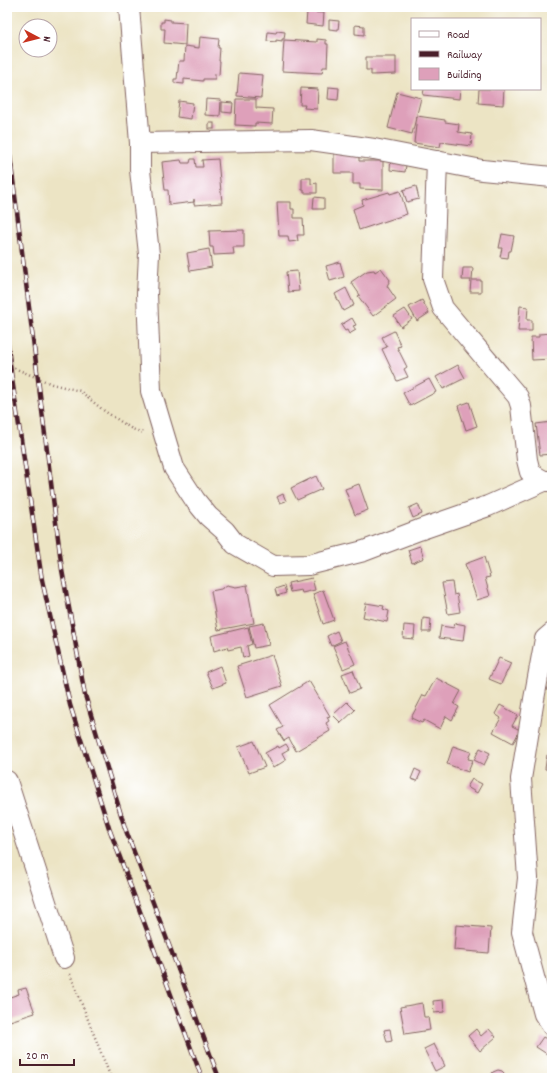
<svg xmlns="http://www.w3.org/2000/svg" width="559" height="1085" viewBox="0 0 559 1085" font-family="Dekko,sans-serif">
	<rect width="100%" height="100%" fill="#fff"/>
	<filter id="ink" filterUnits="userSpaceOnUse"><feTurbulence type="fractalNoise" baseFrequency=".025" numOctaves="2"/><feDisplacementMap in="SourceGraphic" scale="8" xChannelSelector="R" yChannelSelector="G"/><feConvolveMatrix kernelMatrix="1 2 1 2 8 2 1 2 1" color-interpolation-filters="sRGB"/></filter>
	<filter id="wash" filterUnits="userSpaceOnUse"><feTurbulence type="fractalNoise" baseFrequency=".012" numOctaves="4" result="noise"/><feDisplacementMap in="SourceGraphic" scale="16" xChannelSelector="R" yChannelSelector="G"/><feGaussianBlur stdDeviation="0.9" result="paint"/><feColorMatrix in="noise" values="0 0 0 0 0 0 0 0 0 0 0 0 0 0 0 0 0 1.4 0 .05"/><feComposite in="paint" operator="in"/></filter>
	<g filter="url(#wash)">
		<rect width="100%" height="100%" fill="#ece4c4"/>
		<g id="blocks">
			<g fill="#dea0ba">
				<polygon points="307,12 324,13 323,26 306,24"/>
				<polygon points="164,19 171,20 171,22 186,23 185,45 164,43 165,29 161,29 161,22 164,22"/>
				<polygon points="329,20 339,21 338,30 329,29"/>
				<polygon points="355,25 364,26 364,35 355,34"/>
				<polygon points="277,31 285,32 284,39 282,39 282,41 276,40 276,42 267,41 268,32 276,33"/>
				<polygon points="200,37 219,39 218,48 220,48 219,61 220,61 219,75 215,74 215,79 203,79 203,81 184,79 184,84 174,83 174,79 177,79 179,61 184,61 185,46 199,48"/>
				<polygon points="317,39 326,40 326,44 328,44 327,67 323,67 322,73 282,71 284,40 317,42"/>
				<polygon points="366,57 396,57 396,74 371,75 371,70 366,70"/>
				<polygon points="239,73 263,75 261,98 237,96"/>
				<polygon points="329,87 339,88 338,100 328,99"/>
				<polygon points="301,88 318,89 317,109 304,108 305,105 300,105"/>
				<polygon points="424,89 460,89 459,99 423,95"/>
				<polygon points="479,89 504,89 503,105 478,103"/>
				<polygon points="397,92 421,98 412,134 388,128"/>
				<polygon points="206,99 221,100 220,116 205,115"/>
				<polygon points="236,99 256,99 256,108 273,109 272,124 255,123 255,126 235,125"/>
				<polygon points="179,101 193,103 191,119 177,117"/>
				<polygon points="222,102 233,103 232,113 222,112"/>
				<polygon points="417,116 445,120 445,122 459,124 458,132 472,134 471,146 441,142 440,147 414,143"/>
				<rect x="209" y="123" width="5" height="6"/>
				<polygon points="334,148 359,148 359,161 383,161 383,190 360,189 360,184 353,184 353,173 334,173"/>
				<polygon points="391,156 407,158 405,172 390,170"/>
				<polygon points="191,159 195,159 196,167 203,167 202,160 218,159 222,203 194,205 194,199 194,202 169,205 168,190 165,190 162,162 181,160 182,163 190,163"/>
				<polygon points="302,178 311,178 311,184 317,183 317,193 304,193 304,190 302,190"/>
				<polygon points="416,186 419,199 407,202 403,190"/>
				<polygon points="400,191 407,214 359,230 353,209 363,205 362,200 389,192 390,194"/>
				<polygon points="314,197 324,198 324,209 313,209"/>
				<polygon points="277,202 291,202 291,209 294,209 294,218 303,218 304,235 297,235 298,241 289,242 288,236 279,236"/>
				<polygon points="244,230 244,247 233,247 234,254 214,255 213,247 210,247 209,231"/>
				<polygon points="502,234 514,236 511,251 509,251 508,258 500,257 502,248 499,248"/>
				<polygon points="209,249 212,267 190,271 187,253"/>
				<polygon points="340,262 344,277 330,281 326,266"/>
				<polygon points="381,268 390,280 387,286 396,299 373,316 358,296 360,295 351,282 367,271 374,270 375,272"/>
				<polygon points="463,268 473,268 472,280 481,280 481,292 470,292 471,280 462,280"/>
				<polygon points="297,271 299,291 288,292 286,272"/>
				<polygon points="346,288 354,305 343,311 335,294"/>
				<polygon points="422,300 429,313 417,321 409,307"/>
				<polygon points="520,306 528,307 527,320 532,320 532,331 518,331"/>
				<polygon points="405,309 412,319 401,327 394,316"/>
				<polygon points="352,318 356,325 353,326 356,330 349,334 347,330 345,331 341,325"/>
				<polygon points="394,331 401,346 397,347 407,367 404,369 408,377 397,381 382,349 387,347 382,337"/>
				<polygon points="552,333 552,359 532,360 531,337 539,337 539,334"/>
				<polygon points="458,365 465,378 443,389 436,377"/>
				<polygon points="429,379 436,392 410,406 403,393"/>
				<polygon points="469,402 477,426 466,430 458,406"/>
				<polygon points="552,422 552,454 540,455 536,424"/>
				<polygon points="316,476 322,489 297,500 291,488"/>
				<polygon points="359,484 368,510 355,515 345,489"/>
				<polygon points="283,494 286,501 280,503 277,497"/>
				<polygon points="418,504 422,514 413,518 409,508"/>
				<polygon points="420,546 424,558 412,563 408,550"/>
				<polygon points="484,557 490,577 485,578 490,596 477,600 465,564"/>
				<polygon points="312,578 315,590 302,593 301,590 290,592 288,583"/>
				<polygon points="452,582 454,595 457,594 460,612 448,614 442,583"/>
				<polygon points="227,585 236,587 247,585 254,623 218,630 211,591 221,589"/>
				<polygon points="284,586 286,593 277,596 275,589"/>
				<polygon points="323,590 334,620 323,624 313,594"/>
				<polygon points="366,603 384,606 383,609 389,611 387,622 363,617"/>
				<polygon points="423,618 431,619 430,632 422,632"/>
				<polygon points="264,623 269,645 254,648 249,626"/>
				<polygon points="455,623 465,625 463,641 439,638 441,626 454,628"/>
				<polygon points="404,625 415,626 414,639 403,638"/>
				<polygon points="248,627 252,644 247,646 249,656 243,658 241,647 228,650 227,647 214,651 211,636"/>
				<polygon points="337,631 341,641 331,646 327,636"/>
				<polygon points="345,641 355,664 343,669 333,646"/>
				<polygon points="272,655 282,686 247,697 237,666"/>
				<polygon points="499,658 511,663 501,684 489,679"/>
				<polygon points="220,666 226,683 213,688 206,672"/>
				<polygon points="353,670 360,689 350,693 342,674"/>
				<polygon points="436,678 461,691 454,704 459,707 452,720 446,716 440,729 424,720 422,723 411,718 423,695 426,696"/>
				<polygon points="309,681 330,716 327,717 329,721 326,723 330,731 296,751 289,738 284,741 277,730 283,727 270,705"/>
				<polygon points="347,702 355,710 341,723 333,715"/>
				<polygon points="500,705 518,715 512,726 520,730 513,743 493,732 501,718 495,714"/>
				<polygon points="254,741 265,767 249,773 238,747"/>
				<polygon points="286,744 289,749 282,753 286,760 273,768 265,753 278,746 279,748"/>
				<polygon points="453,746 471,752 468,759 473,760 468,772 447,764"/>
				<polygon points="480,748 490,753 484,765 474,760"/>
				<polygon points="547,755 552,756 552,770 545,769"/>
				<polygon points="415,769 421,772 417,781 411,779"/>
				<polygon points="472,779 482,784 477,793 467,787"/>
				<polygon points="456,925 491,928 489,953 454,950"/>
				<polygon points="26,988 35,1013 10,1021 7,1010 7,998 19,994 18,990"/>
				<polygon points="443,1000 444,1012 434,1013 433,1001"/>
				<polygon points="422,1003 424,1017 428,1017 430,1030 405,1034 400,1007"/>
				<polygon points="390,1029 392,1041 387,1042 384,1030"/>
				<polygon points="476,1029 481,1036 489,1029 496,1037 480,1051 468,1036"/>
				<polygon points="543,1037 552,1042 552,1053 550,1056 536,1047"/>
				<polygon points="434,1044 445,1066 435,1071 424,1049"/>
				<polygon points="498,1070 502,1071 504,1073 505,1078 491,1078 491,1075 493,1072"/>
			</g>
		</g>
	</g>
	<g filter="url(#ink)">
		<use href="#blocks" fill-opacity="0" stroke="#836461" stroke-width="1"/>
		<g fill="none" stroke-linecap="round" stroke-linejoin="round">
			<defs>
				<g id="minor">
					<polyline points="129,7 140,143 140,170 149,254 147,294 151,391 174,468 195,500 208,516 225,531 235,544 273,566 308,565 364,551 419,530 488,506 544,481 552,481"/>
					<polyline points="140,143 311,140 374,149 482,170 552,177"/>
					<polyline points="437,161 433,279 443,308 518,397 521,406 527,460 530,472 535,476 544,481"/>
					<polyline points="552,633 545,639 534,699 521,779 528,878 522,932 544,1014 552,1026"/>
					<polyline points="7,781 64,958"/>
				</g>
			</defs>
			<use href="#minor" stroke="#836461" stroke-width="22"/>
			<g stroke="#836461" stroke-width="2.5" stroke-dasharray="1 3" stroke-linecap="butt">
				<polyline points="7,365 52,384 80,391 103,410 132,429 144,433"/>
				<polyline points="70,974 111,1078"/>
			</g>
			<use href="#minor" stroke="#fff" stroke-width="20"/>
			<defs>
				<g id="rail">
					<polyline points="7,132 62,570 85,695 125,828 219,1078"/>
					<polyline points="7,337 11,372 42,580 70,705 109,828 202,1078"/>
				</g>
			</defs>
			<use href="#rail" stroke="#4a1f2b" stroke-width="4.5"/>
			<use href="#rail" stroke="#fff" stroke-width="3" stroke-dasharray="9" stroke-linecap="butt"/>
		</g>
	</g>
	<rect width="559" height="1085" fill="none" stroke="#fff" stroke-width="24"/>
	<rect x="411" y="18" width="130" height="72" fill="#ffffff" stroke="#b7a5aa"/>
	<rect x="419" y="31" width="20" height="6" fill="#ffffff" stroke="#b7a5aa"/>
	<text x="447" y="38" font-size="12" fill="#4a1f2b">Road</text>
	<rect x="419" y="51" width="20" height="6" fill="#4a1f2b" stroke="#b7a5aa"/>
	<text x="447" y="58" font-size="12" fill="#4a1f2b">Railway</text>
	<rect x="419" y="68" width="20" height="12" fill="#dea0ba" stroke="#b7a5aa"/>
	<text x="447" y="78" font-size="12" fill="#4a1f2b">Building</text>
	<g transform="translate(38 38) rotate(97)"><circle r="19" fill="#ffffff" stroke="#b7a5aa"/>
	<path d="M0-3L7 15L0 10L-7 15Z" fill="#c8321e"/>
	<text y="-6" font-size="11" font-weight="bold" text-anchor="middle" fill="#4a1f2b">N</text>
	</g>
	<path d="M20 1059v6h54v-6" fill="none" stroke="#4a1f2b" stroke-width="2"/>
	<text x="26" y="1059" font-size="12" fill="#4a1f2b" stroke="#ffffff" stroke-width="3" paint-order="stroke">20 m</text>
</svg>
